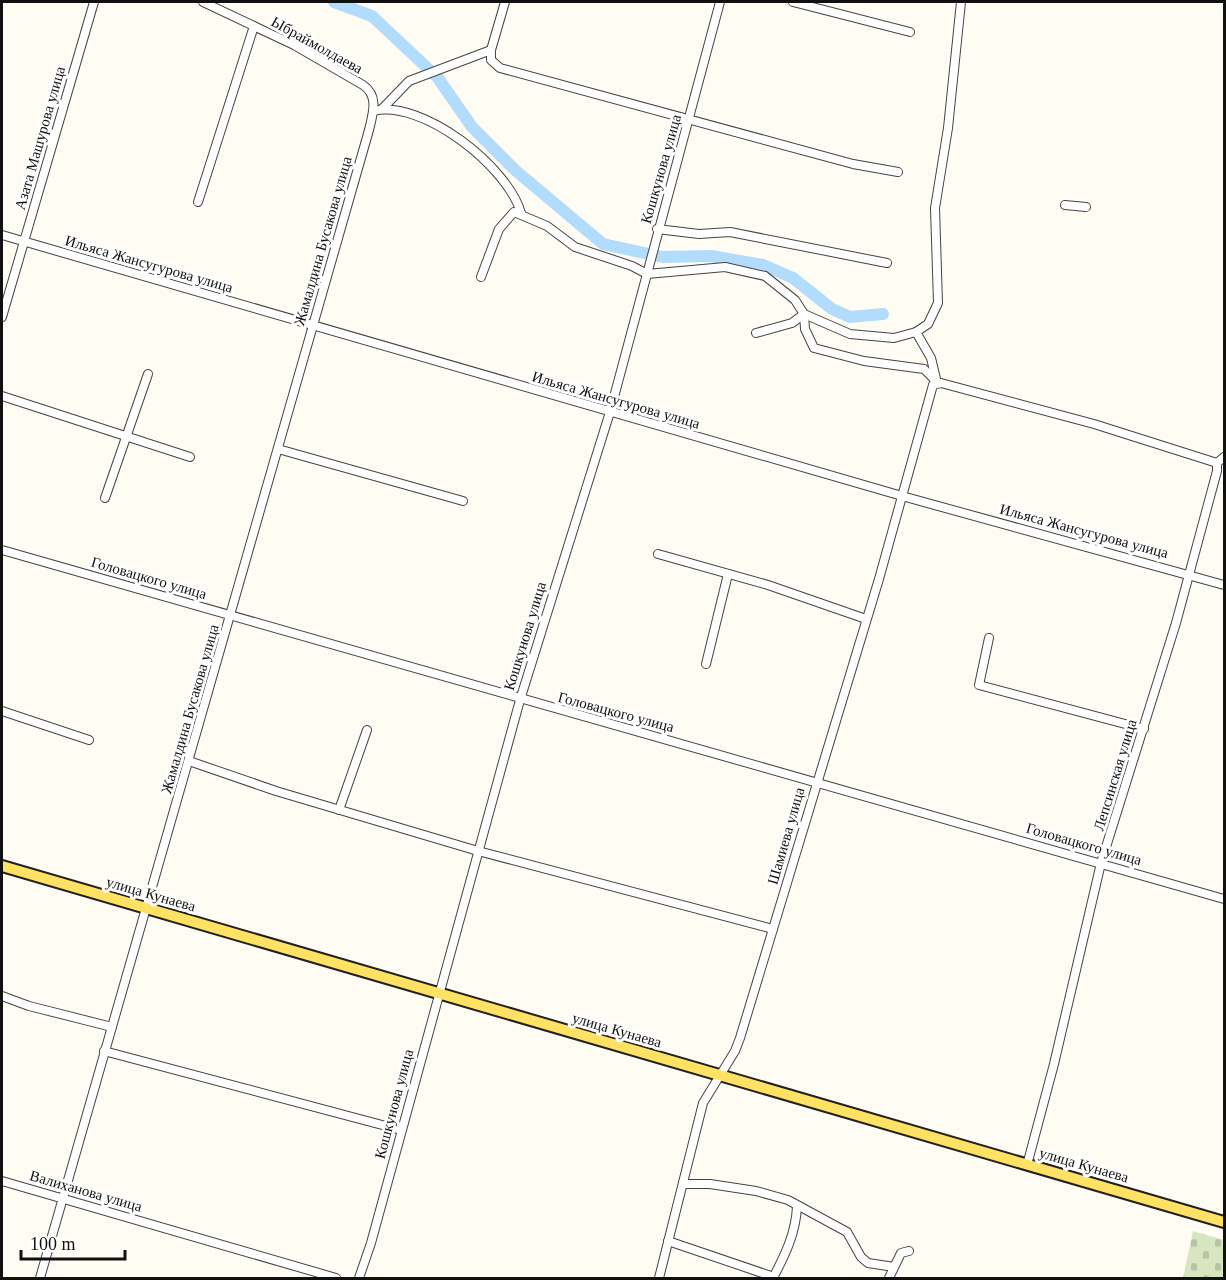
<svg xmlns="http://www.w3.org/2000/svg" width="1226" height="1280" viewBox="0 0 1226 1280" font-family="Georgia,serif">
	<defs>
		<pattern id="cemetery-stones" width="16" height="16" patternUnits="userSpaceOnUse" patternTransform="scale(1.5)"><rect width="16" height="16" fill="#d7e5c0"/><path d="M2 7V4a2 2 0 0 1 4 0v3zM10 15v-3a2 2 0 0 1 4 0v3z" fill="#b8c3a4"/></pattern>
	</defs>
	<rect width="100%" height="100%" fill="#fffdf3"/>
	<polygon fill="url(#cemetery-stones)" points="1193,1231 1224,1240 1224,1278 1183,1278"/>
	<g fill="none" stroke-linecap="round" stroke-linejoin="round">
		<polyline stroke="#b2dcfc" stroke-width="12" points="334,2 372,16 438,78 472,127 515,170 603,244 663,257 711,256 763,265 793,278 832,309 850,317 883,314"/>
		<defs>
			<g id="minor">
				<polyline points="505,2 491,50 491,60 500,68 853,164 898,172"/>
				<polyline points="793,2 910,32"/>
				<polyline points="382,109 409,81 491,50"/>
				<path d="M373,111C423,99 508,167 521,213"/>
				<polyline points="198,202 254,26"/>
				<polyline points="1065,205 1086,207"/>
				<polyline points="657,229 699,234 730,232 887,263"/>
				<polyline points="2,235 902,496 1224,585"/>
				<polyline points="481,277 499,229 514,212 547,226 575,247 632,266 647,274 725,267 765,276 795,300 804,314 805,329 814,348 864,361 924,369 936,381 933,385"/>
				<polyline points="2,317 94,2"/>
				<polyline points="756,333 792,323 804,314 850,334 894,338 916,332"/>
				<polyline points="936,379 931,358 916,332 928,324 938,303 935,208 948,128 961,2"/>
				<polyline points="2,396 190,457"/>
				<polyline points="278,449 463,501"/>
				<polyline points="1217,463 1224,457"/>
				<polyline points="105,498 148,374"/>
				<polyline points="2,550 1224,899"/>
				<polyline points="658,554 768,585 866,619"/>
				<polyline points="989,638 979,685 1144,729"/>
				<polyline points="706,664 728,574"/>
				<polyline points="2,711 89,740"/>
				<polyline points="189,761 276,791 478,851 773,929"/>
				<polyline points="339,810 367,730"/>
				<polyline points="2,996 29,1006 112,1027"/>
				<polyline points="104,1051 401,1130"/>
				<polyline points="1027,1165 1054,1064 1101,863 1176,623 1217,471 1217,463"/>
				<polyline points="2,1181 336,1278"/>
				<polyline points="683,1184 710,1184 756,1191 788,1200 847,1232 861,1257 868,1263 894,1267"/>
				<polyline points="668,1241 774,1277"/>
				<path d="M40,1278L369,130C373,113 379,96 363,85L294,45L203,2"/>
				<polyline points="359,1278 371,1243 520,700 610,412 720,2"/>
				<polyline points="659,1278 703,1103 735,1051 740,1038 879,579 933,385 941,383 1094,424 1217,463"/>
				<path d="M773,1278C785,1255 796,1233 797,1206"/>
				<polyline points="889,1278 901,1253 909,1251"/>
			</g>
			<polyline id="major" points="2,866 1224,1222"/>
		</defs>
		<use href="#minor" stroke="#434343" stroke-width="10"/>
		<use href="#major" stroke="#212121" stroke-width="14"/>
		<use href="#minor" stroke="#fff" stroke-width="8"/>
		<use href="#major" stroke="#ffe163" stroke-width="10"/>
	</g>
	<g text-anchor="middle" stroke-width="6" stroke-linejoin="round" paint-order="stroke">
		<g font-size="15" fill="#101010" stroke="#fff">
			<text transform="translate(317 45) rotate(29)" y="5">Ыбраймолдаева</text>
			<text transform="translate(40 138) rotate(-74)" y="5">Азата Машурова улица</text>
			<text transform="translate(661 169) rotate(-74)" y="5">Кошкунова улица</text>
			<text transform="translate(323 241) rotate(-74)" y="5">Жамалдина Бусакова улица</text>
			<text transform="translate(149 264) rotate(16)" y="5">Ильяса Жансугурова улица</text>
			<text transform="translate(616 400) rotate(16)" y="5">Ильяса Жансугурова улица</text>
			<text transform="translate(1084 531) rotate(15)" y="5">Ильяса Жансугурова улица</text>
			<text transform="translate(149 578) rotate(16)" y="5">Головацкого улица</text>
			<text transform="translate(525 636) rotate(-73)" y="5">Кошкунова улица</text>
			<text transform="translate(190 709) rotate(-74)" y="5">Жамалдина Бусакова улица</text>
			<text transform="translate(616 712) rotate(15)" y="5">Головацкого улица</text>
			<text transform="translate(1115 775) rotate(-73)" y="5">Лепсинская улица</text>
			<text transform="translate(786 836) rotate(-74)" y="5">Шамиева улица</text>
			<text transform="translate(1084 844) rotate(16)" y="5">Головацкого улица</text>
			<text transform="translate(151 894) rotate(16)" y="5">улица Кунаева</text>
			<text transform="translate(617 1030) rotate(16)" y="5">улица Кунаева</text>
			<text transform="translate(394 1104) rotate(-75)" y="5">Кошкунова улица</text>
			<text transform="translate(1084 1165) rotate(16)" y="5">улица Кунаева</text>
			<text transform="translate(86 1191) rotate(16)" y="5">Валиханова улица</text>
		</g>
	</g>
	<rect width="1226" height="1280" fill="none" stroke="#101010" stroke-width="6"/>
	<path d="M21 1250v9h104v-9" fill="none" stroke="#101010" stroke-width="3"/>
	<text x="30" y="1250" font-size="18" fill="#101010" stroke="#ffffff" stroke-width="4.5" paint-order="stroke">100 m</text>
</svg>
